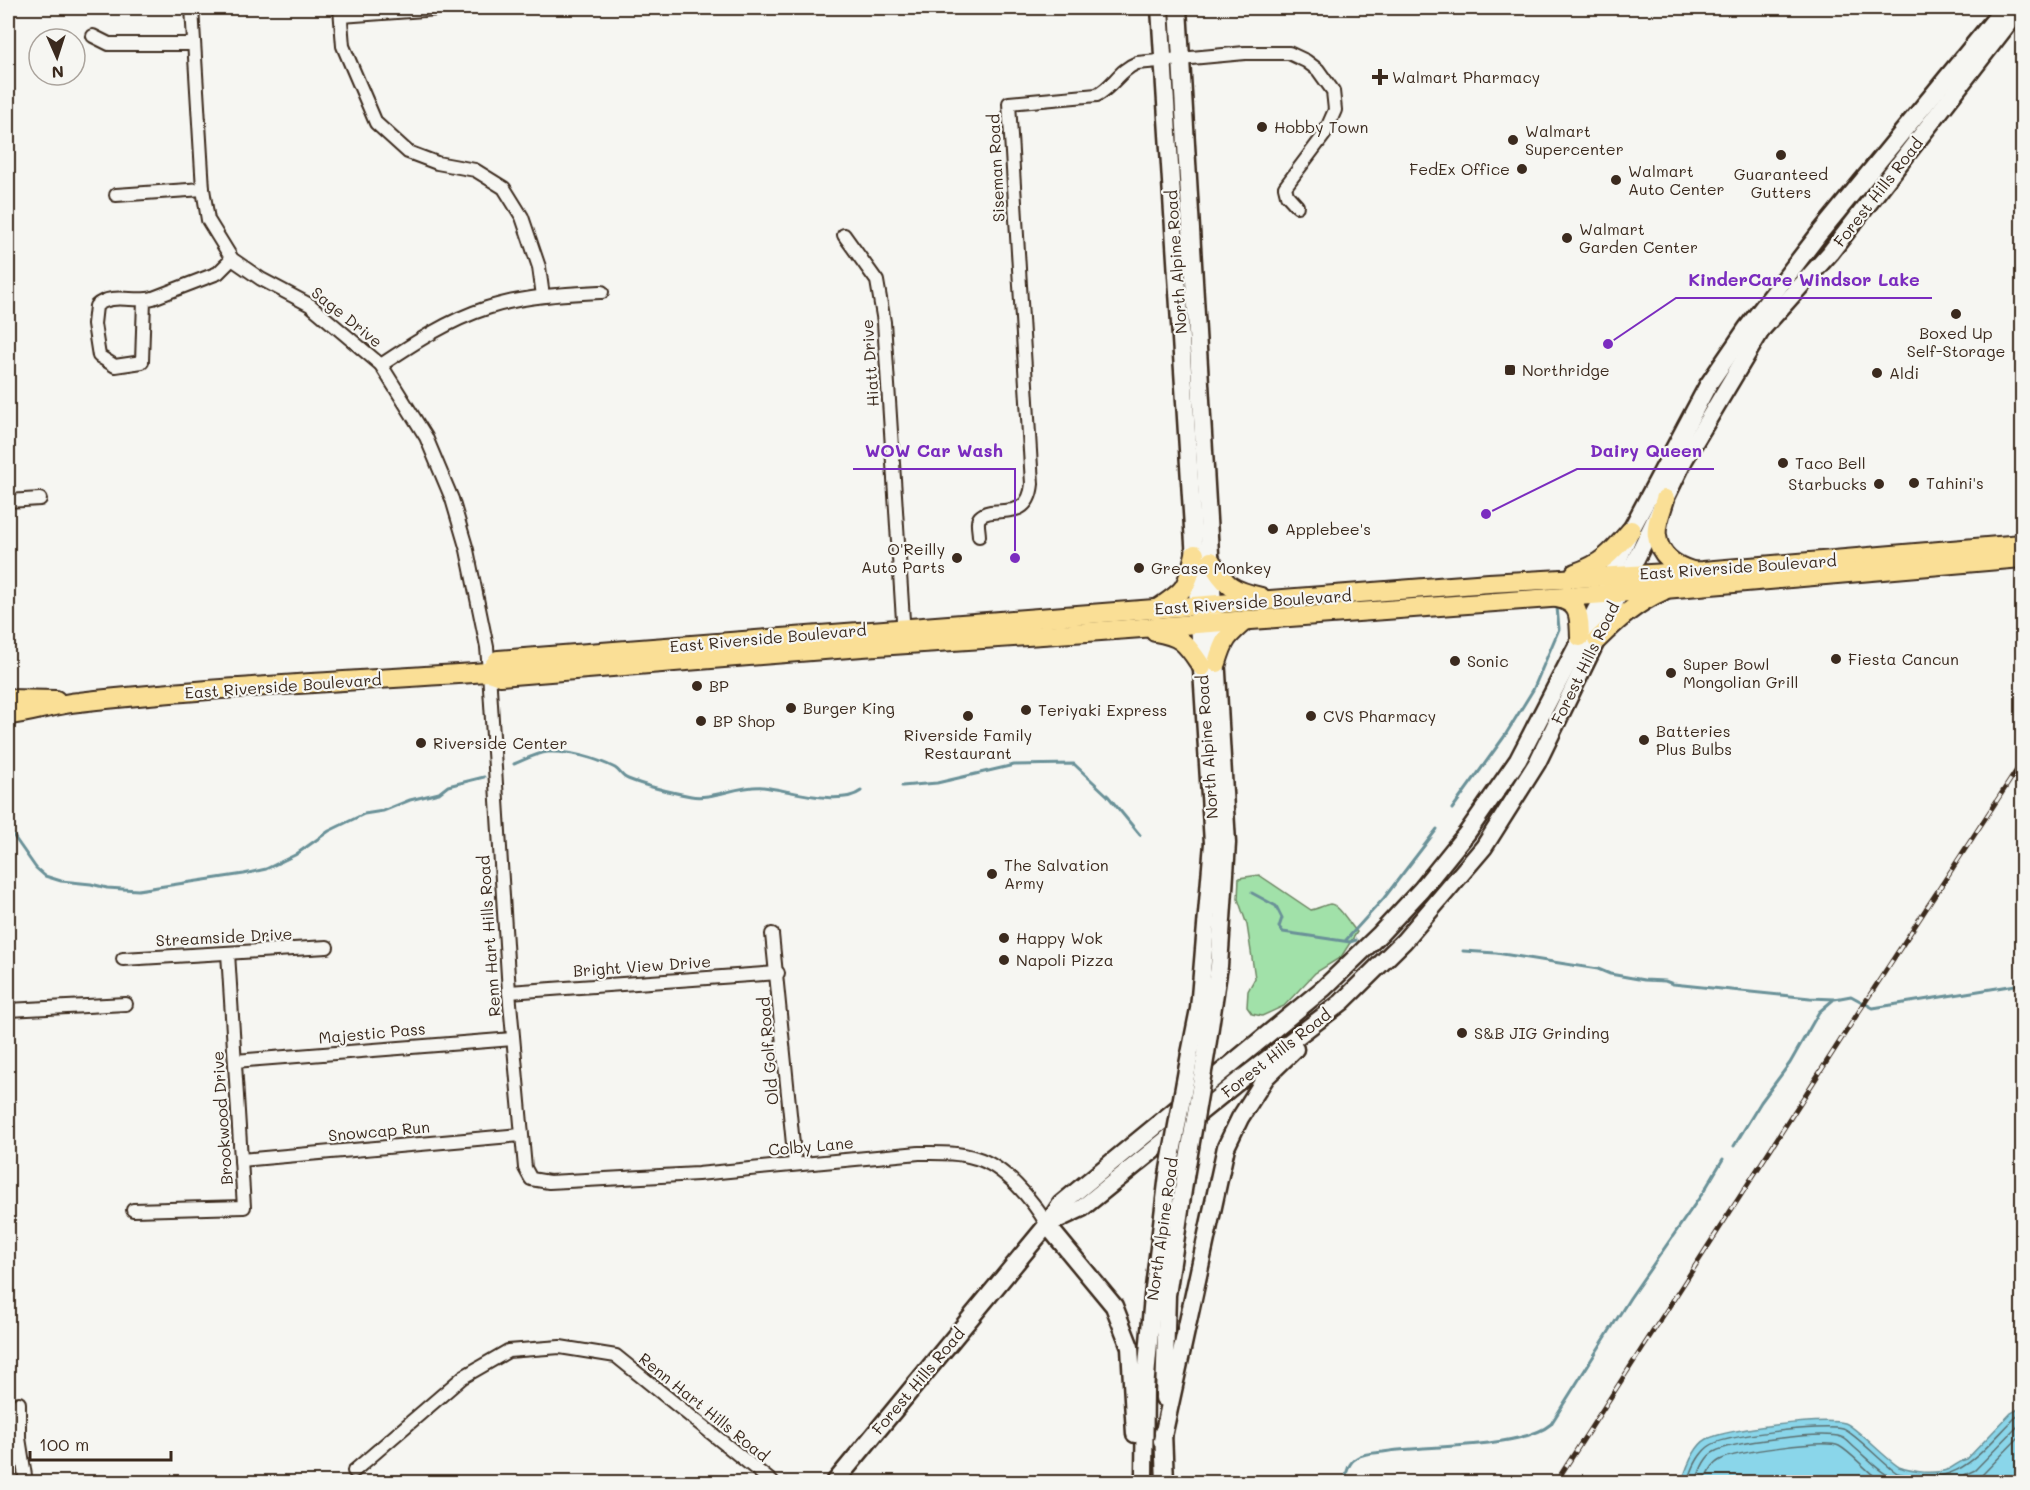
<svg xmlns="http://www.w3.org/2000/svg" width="2030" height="1490" viewBox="0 0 2030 1490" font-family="Mali,sans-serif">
	<rect width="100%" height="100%" fill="#f6f6f2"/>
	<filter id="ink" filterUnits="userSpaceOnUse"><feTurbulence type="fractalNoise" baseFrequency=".0167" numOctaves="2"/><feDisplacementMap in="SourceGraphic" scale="12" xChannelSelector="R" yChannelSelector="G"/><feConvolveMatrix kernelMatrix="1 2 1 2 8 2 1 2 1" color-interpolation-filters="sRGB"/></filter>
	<g filter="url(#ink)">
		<path fill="#a1e1a9" stroke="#6e8664" stroke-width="1.5" d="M1259,875L1311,910C1317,909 1324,905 1330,904C1339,904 1350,925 1357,932L1341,957L1315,973L1284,1006L1262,1016L1252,1014L1247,1007L1248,991L1255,978L1247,925L1238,899L1239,878Z"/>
		<path fill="#8ad6ea" stroke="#6a9198" stroke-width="1.5" d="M2022,1407V1482H1682C1686,1469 1694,1446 1707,1439C1729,1429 1822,1417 1845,1423C1855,1426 1886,1459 1899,1467C1913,1472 1935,1475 1949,1469C1955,1466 1960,1461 1967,1459L2011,1413Z"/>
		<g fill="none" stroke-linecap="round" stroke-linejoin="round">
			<g stroke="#5b6f70" stroke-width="1.5">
				<path d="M1688,1482C1692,1469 1697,1456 1708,1447C1721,1435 1825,1424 1843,1429C1855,1433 1883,1464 1897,1473C1956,1490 1978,1455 2015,1418L2022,1413"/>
				<path d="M1696,1482C1699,1472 1704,1457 1714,1452C1731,1442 1823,1431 1841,1437C1846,1438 1851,1445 1855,1448C1870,1461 1884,1477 1903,1482"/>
				<path d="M1705,1482C1707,1475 1712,1464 1720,1460C1735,1452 1825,1439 1839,1446C1852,1453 1868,1473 1882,1482"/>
				<polyline points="1950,1482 1975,1470 2022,1422"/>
				<polyline points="1969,1482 1982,1475 2022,1434"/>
			</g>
			<g stroke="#6a9198" stroke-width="3">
				<path d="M514,764C524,760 537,753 548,752C570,751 595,758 615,768C620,771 622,777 628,779C648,787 670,792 691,796C711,800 739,785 763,787C789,790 840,807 861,791"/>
				<polyline points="902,786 937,783 1014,765 1074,764 1108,796 1140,835"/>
				<polyline points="1452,809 1504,737 1533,690 1559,629 1557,607"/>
				<polyline points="8,828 36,868 45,876 61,881 91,884 107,888 138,890 244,874 266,869 295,855 329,831 364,814 383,811 410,800 439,793 448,786 484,777"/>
				<polyline points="1252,893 1276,906 1282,918 1279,927 1283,932 1350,942 1356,940"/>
				<polyline points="1346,940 1384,898 1437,829"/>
				<polyline points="1463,951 1496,953 1572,965 1598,969 1610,974 1644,980 1665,981 1673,984 1810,998 1835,999 1851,996 1873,1008 2022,984"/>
				<polyline points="1734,1146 1761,1102 1790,1063 1819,1012 1833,1000"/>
				<path d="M1346,1482C1345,1472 1349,1461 1360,1456C1366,1453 1376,1453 1383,1452C1424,1445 1522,1449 1551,1424L1630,1298L1704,1191L1723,1159"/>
			</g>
			<defs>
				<g id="street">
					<path d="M192,8L203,189L208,220L232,259L261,279L310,305L381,365L426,437L452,499L467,550L487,647L489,672L509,992L525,1168L531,1179L549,1182L698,1174L919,1153C938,1153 957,1152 976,1158C1004,1166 1033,1200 1047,1225"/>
					<polyline points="340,8 343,46 376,123 408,152 437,163 475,170 504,188 522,217 539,267 543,296"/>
					<polyline points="341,16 452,8"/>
					<polyline points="93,36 109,44 194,44"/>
					<polyline points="116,195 203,189"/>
					<polyline points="844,235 877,281 884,322 904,636"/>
					<path d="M144,300L142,362L115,366L99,356L94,324L96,306C112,292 134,303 153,298L218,273L232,259"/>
					<path d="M381,365C414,343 449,320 487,308C523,296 564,294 602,292"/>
					<polyline points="8,501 40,499"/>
					<path d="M979,536C979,530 976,521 980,517C993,503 1028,525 1032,484L1009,103L1097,95C1113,87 1119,70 1137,63L1245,53H1289L1306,61L1318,70L1333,91L1335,110L1324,135L1285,187L1287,195L1297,206"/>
					<polyline points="772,934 795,1164"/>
					<polyline points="123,959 327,947"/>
					<polyline points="509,992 778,973"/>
					<polyline points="8,1010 126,1004"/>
					<polyline points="235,1061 513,1039"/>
					<polyline points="241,1160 521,1135"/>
					<polyline points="133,1210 244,1207 228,953"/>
					<polyline points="19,1403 19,1438 26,1482"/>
					<polyline points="354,1471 463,1377 508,1351 560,1347 616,1356 772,1482"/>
				</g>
				<g id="secondary">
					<polyline points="1160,8 1213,843 1199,1009 1190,1054"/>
					<polyline points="1178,8 1227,843 1219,966 1206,1054"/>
					<polyline points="1048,1224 1082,1208 1240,1080 1342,1002 1404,941 1484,847 1537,763 1684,460 1762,329 1830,253 2020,8"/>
					<polyline points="1047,1225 1114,1306 1130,1347 1135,1434"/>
					<polyline points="1164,1398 1167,1295 1185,1177"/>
					<polyline points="1163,1432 1165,1482"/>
					<polyline points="1162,1441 1226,1147 1240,1118 1266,1077 1295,1049"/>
					<polyline points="835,1482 1047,1225 1061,1204 1324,988 1380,934 1421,890 1467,833 1518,760 1604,594 1631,530 1708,385 1747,328 1819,234 2004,8"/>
					<polyline points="1142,1482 1144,1476 1145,1389 1153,1296 1168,1175"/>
				</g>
				<g id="primary">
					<path d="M1665,499C1662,510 1655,525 1657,536C1659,555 1675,566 1692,571"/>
					<path d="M1211,561C1227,587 1231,590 1261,597"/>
					<path d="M1575,573C1603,564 1613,551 1631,530"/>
					<path d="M1557,598C1581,603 1579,617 1580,637"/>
					<path d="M1157,609C1187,589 1186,589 1195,554"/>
					<path d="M1155,632C1184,637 1186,644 1202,667"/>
					<path d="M1597,640C1616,621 1637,602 1663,591"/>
					<path d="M1217,663C1224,639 1227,636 1246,620"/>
					<polyline points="489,672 498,660 1489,583 1703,571 2022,544"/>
					<polyline points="8,699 56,700"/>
					<path d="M8,715C32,713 55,704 79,702C216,687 353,681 489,672L500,676L862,647L1087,632L1618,593L2022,558"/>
				</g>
			</defs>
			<use href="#street" stroke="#3b2a1e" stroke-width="16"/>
			<use href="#secondary" stroke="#3b2a1e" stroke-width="21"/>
			<use href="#primary" stroke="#3b2a1e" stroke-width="22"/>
			<use href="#street" stroke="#f6f6f2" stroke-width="12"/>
			<use href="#secondary" stroke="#f6f6f2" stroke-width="16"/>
			<use href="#primary" stroke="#fadf96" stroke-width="18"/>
			<defs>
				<polyline id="rail" points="1556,1482 1858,1013 2022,762"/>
			</defs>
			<use href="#rail" stroke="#3b2a1e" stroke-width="5"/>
			<use href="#rail" stroke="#f6f6f2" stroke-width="3" stroke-dasharray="9" stroke-linecap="butt"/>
			<defs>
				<g id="secondary-bridge">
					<polyline points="1168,1175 1190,1054"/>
					<polyline points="1185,1177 1206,1054"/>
				</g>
			</defs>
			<use href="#secondary-bridge" stroke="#3b2a1e" stroke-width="21" stroke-linecap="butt"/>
			<use href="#secondary-bridge" stroke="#f6f6f2" stroke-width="16"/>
		</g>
	</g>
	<g fill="#3b2a1e" stroke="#f6f6f2" stroke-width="2">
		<path d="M1377 68h6v6h6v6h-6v6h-6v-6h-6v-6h6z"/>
		<circle cx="1262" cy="127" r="6"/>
		<circle cx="1513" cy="140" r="6"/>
		<circle cx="1781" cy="155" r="6"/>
		<circle cx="1522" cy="169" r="6"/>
		<circle cx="1616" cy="180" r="6"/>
		<circle cx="1567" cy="238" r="6"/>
		<circle cx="1956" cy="314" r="6"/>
		<rect x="1504" y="364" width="12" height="12" rx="3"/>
		<circle cx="1877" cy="373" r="6"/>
		<circle cx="1783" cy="463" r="6"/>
		<circle cx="1914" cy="483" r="6"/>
		<circle cx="1879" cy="484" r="6"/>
		<circle cx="1273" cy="529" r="6"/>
		<circle cx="957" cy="558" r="6"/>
		<circle cx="1139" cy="568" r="6"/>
		<circle cx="1836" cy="659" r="6"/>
		<circle cx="1455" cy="661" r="6"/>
		<circle cx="1671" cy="673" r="6"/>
		<circle cx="697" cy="686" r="6"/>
		<circle cx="791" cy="708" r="6"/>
		<circle cx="1026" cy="710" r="6"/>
		<circle cx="968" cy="716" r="6"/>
		<circle cx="1311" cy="716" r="6"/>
		<circle cx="701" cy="721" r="6"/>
		<circle cx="1644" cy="740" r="6"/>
		<circle cx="421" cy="743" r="6"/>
		<circle cx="992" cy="874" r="6"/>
		<circle cx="1004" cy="938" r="6"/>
		<circle cx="1004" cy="960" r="6"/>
		<circle cx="1462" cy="1033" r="6"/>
	</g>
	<g text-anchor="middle" stroke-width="4.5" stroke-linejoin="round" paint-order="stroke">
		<g font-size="16" fill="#3b2a1e" stroke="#f6f6f2" text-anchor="start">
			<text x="1392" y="83">Walmart Pharmacy</text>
			<text x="1274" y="133">Hobby Town</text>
			<text x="1525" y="137">Walmart<tspan x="1525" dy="18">Supercenter</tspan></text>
			<text x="1510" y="175" text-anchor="end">FedEx Office</text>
			<text x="1628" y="177">Walmart<tspan x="1628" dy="18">Auto Center</tspan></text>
			<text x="1781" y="180" text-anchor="middle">Guaranteed<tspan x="1781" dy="18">Gutters</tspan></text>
			<text x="1579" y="235">Walmart<tspan x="1579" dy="18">Garden Center</tspan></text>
			<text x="1956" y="339" text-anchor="middle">Boxed Up<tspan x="1956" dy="18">Self-Storage</tspan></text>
			<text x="1522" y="376">Northridge</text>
			<text x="1889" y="379">Aldi</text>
			<text x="1795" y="469">Taco Bell</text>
			<text x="1926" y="489">Tahini's</text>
			<text x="1867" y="490" text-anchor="end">Starbucks</text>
			<text x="1285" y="535">Applebee's</text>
			<text x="945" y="555" text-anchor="end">O'Reilly<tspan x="945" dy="18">Auto Parts</tspan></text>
			<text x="1151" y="574">Grease Monkey</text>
			<text x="1848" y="665">Fiesta Cancun</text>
			<text x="1467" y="667">Sonic</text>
			<text x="1683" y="670">Super Bowl<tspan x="1683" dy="18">Mongolian Grill</tspan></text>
			<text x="709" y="692">BP</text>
			<text x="803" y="714">Burger King</text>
			<text x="1038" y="716">Teriyaki Express</text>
			<text x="1323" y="722">CVS Pharmacy</text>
			<text x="713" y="727">BP Shop</text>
			<text x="1656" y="737">Batteries<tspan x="1656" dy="18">Plus Bulbs</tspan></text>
			<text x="968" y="741" text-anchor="middle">Riverside Family<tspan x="968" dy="18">Restaurant</tspan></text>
			<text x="433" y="749">Riverside Center</text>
			<text x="1004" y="871">The Salvation<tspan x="1004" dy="18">Army</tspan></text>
			<text x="1016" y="944">Happy Wok</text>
			<text x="1016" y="966">Napoli Pizza</text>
			<text x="1474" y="1039">S&amp;B JIG Grinding</text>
		</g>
		<g font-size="16" fill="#3b2a1e" stroke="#f6f6f2">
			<text transform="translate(996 168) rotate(-93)" y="6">Siseman Road</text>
			<text transform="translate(1878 192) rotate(-52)" y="6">Forest Hills Road</text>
			<text transform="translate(1176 262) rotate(-94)" y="6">North Alpine Road</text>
			<text transform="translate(347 317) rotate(39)" y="6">Sage Drive</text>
			<text transform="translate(870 363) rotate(-94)" y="6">Hiatt Drive</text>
			<text transform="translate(1738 567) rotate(-4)" y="6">East Riverside Boulevard</text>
			<text transform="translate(1253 602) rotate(-4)" y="6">East Riverside Boulevard</text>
			<text transform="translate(768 638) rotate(-5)" y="6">East Riverside Boulevard</text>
			<text transform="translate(1585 663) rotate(-64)" y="6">Forest Hills Road</text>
			<text transform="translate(283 686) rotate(-4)" y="6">East Riverside Boulevard</text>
			<text transform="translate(1207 747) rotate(-94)" y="6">North Alpine Road</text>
			<text transform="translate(489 936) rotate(-94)" y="6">Renn Hart Hills Road</text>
			<text transform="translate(224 937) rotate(-3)" y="6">Streamside Drive</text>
			<text transform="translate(642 966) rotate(-4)" y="6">Bright View Drive</text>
			<text transform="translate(372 1033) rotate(-5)" y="6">Majestic Pass</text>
			<text transform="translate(768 1051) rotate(-95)" y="6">Old Golf Road</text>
			<text transform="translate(1276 1053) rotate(-38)" y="6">Forest Hills Road</text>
			<text transform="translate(222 1118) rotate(-94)" y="6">Brookwood Drive</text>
			<text transform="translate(379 1131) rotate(-5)" y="6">Snowcap Run</text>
			<text transform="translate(811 1146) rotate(-5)" y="6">Colby Lane</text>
			<text transform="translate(1162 1229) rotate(-82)" y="6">North Alpine Road</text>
			<text transform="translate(918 1381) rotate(-50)" y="6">Forest Hills Road</text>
			<text transform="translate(704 1407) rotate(39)" y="6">Renn Hart Hills Road</text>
		</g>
	</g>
	<path fill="none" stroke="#7b2cbf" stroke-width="2" d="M1608 344L1676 298H1932M1015 558L1015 469H853M1486 514L1577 469H1714"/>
	<g fill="#7b2cbf" stroke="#f6f6f2" stroke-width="2">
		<circle cx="1608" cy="344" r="6"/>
		<circle cx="1015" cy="558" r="6"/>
		<circle cx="1486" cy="514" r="6"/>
	</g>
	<g font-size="18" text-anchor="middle" font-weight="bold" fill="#7b2cbf" stroke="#f6f6f2" stroke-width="4.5" stroke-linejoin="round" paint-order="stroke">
		<text x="1804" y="286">KinderCare Windsor Lake</text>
		<text x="934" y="457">WOW Car Wash</text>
		<text x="1646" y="457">Dairy Queen</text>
	</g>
	<rect width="2030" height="1490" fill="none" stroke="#f6f6f2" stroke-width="30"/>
	<rect x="15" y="15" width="2000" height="1460" fill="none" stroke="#3b2a1e" stroke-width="2" filter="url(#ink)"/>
	<g transform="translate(57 57) rotate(177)"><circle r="28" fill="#f6f6f2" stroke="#aba49d" stroke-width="1.5"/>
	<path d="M0-4.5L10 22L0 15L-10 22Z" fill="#3b2a1e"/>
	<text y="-9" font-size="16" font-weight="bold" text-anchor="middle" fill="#3b2a1e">N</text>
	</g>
	<path d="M30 1451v9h141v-9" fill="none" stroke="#3b2a1e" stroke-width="3"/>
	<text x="39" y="1451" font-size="18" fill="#3b2a1e" stroke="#f6f6f2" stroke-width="4.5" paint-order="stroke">100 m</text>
</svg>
